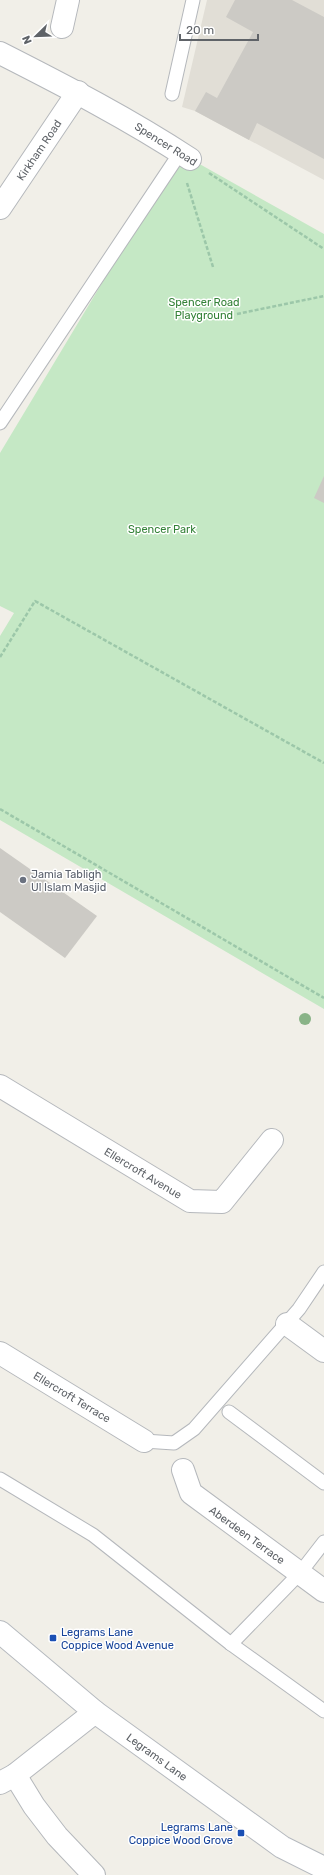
<svg xmlns="http://www.w3.org/2000/svg" width="324" height="1875" viewBox="0 0 324 1875" font-family="Rubik,sans-serif">
	<rect width="100%" height="100%" fill="#f1efe8"/>
	<polygon fill="#e1ded6" points="207,0 324,0 324,180 195,111 182,107"/>
	<polygon fill="#c5e8c5" points="180,153 324,234 324,1009 0,820 0,636 14,613 0,606 0,453"/>
	<g fill="#cccac5">
		<polygon points="235,0 292,0 324,17 324,159 257,123 249,140 195,111 206,92 217,98 253,32 226,17"/>
		<polygon points="324,476 324,503 314,498"/>
		<polygon points="0,848 97,916 65,958 0,912"/>
	</g>
	<g fill="none" stroke-linecap="round" stroke-linejoin="round">
		<defs>
			<g id="lane">
				<polyline points="172,94 193,0"/>
				<polyline points="0,423 180,153"/>
				<polyline points="229,1412 324,1483"/>
				<polyline points="144,1441 174,1443 194,1429 299,1309 324,1272"/>
				<polyline points="0,1479 93,1535 231,1644 324,1711"/>
				<polyline points="231,1644 300,1573 324,1542"/>
			</g>
			<g id="street">
				<polyline points="62,27 68,0"/>
				<path d="M0,53C65,86 129,119 190,159"/>
				<polyline points="0,208 78,92"/>
				<polyline points="0,1086 190,1201 222,1202 272,1140"/>
				<polyline points="287,1324 324,1351"/>
				<polyline points="0,1353 144,1441"/>
				<polyline points="183,1470 191,1493 324,1591"/>
				<polyline points="15,1775 34,1806 57,1836 94,1875"/>
				<polyline points="0,1783 15,1775 95,1712"/>
			</g>
			<polyline id="secondary" points="0,1632 95,1712 282,1847 324,1868"/>
		</defs>
		<use href="#lane" stroke="#b5b8bc" stroke-width="15"/>
		<use href="#street" stroke="#b5b8bc" stroke-width="24"/>
		<use href="#secondary" stroke="#b6babf" stroke-width="24"/>
		<g stroke="#9cc7a9" stroke-width="2.5" stroke-dasharray="4 2" stroke-linecap="butt">
			<polyline points="209,173 324,249"/>
			<polyline points="187,183 213,267"/>
			<polyline points="237,314 324,296"/>
			<polyline points="0,657 35,601 324,763"/>
			<polyline points="0,809 324,998"/>
		</g>
		<use href="#lane" stroke="#fff" stroke-width="13"/>
		<use href="#street" stroke="#fff" stroke-width="22"/>
		<use href="#secondary" stroke="#fff" stroke-width="22"/>
	</g>
	<circle fill="#89b387" cx="305" cy="1019" r="6"/>
	<circle fill="#6b7280" stroke="#fff" stroke-width="1.5" cx="23" cy="880" r="4"/>
	<g fill="#1a4fb4" stroke="#fff" stroke-width="1.5">
		<rect x="49" y="1634" width="8" height="8" rx="2"/>
		<rect x="237" y="1829" width="8" height="8" rx="2"/>
	</g>
	<g text-anchor="middle" stroke-width="3" stroke-linejoin="round" paint-order="stroke">
		<g font-size="11" fill="#5f6368" stroke="#fff">
			<text transform="translate(166 144) rotate(32)" y="4">Spencer Road</text>
			<text transform="translate(39 150) rotate(-56)" y="4">Kirkham Road</text>
			<text transform="translate(143 1173) rotate(31)" y="4">Ellercroft Avenue</text>
			<text transform="translate(72 1397) rotate(31)" y="4">Ellercroft Terrace</text>
			<text transform="translate(247 1535) rotate(36)" y="4">Aberdeen Terrace</text>
			<text transform="translate(157 1757) rotate(36)" y="4">Legrams Lane</text>
		</g>
		<g font-size="11" fill="#348238" stroke="#fff">
			<text x="204" y="306">Spencer Road<tspan x="204" dy="13">Playground</tspan></text>
			<text x="162" y="533">Spencer Park</text>
		</g>
		<g font-size="11" fill="#5b616d" stroke="#fff" text-anchor="start">
			<text x="31" y="878">Jamia Tabligh<tspan x="31" dy="13">Ul Islam Masjid</tspan></text>
		</g>
		<g font-size="11" fill="#164399" stroke="#fff" text-anchor="start">
			<text x="61" y="1636">Legrams Lane<tspan x="61" dy="13">Coppice Wood Avenue</tspan></text>
			<text x="233" y="1831" text-anchor="end">Legrams Lane<tspan x="233" dy="13">Coppice Wood Grove</tspan></text>
		</g>
	</g>
	<g transform="translate(36 36) rotate(247)" stroke="#ffffff" stroke-width="3" paint-order="stroke">
	<path d="M0-3L7 15L0 10L-7 15Z" fill="#5f6368"/>
	<text y="-6" font-size="11" font-weight="bold" text-anchor="middle" fill="#5f6368">N</text>
	</g>
	<path d="M180 34v6h78v-6" fill="none" stroke="#5f6368" stroke-width="2"/>
	<text x="186" y="34" font-size="12" fill="#5f6368" stroke="#ffffff" stroke-width="3" paint-order="stroke">20 m</text>
</svg>
